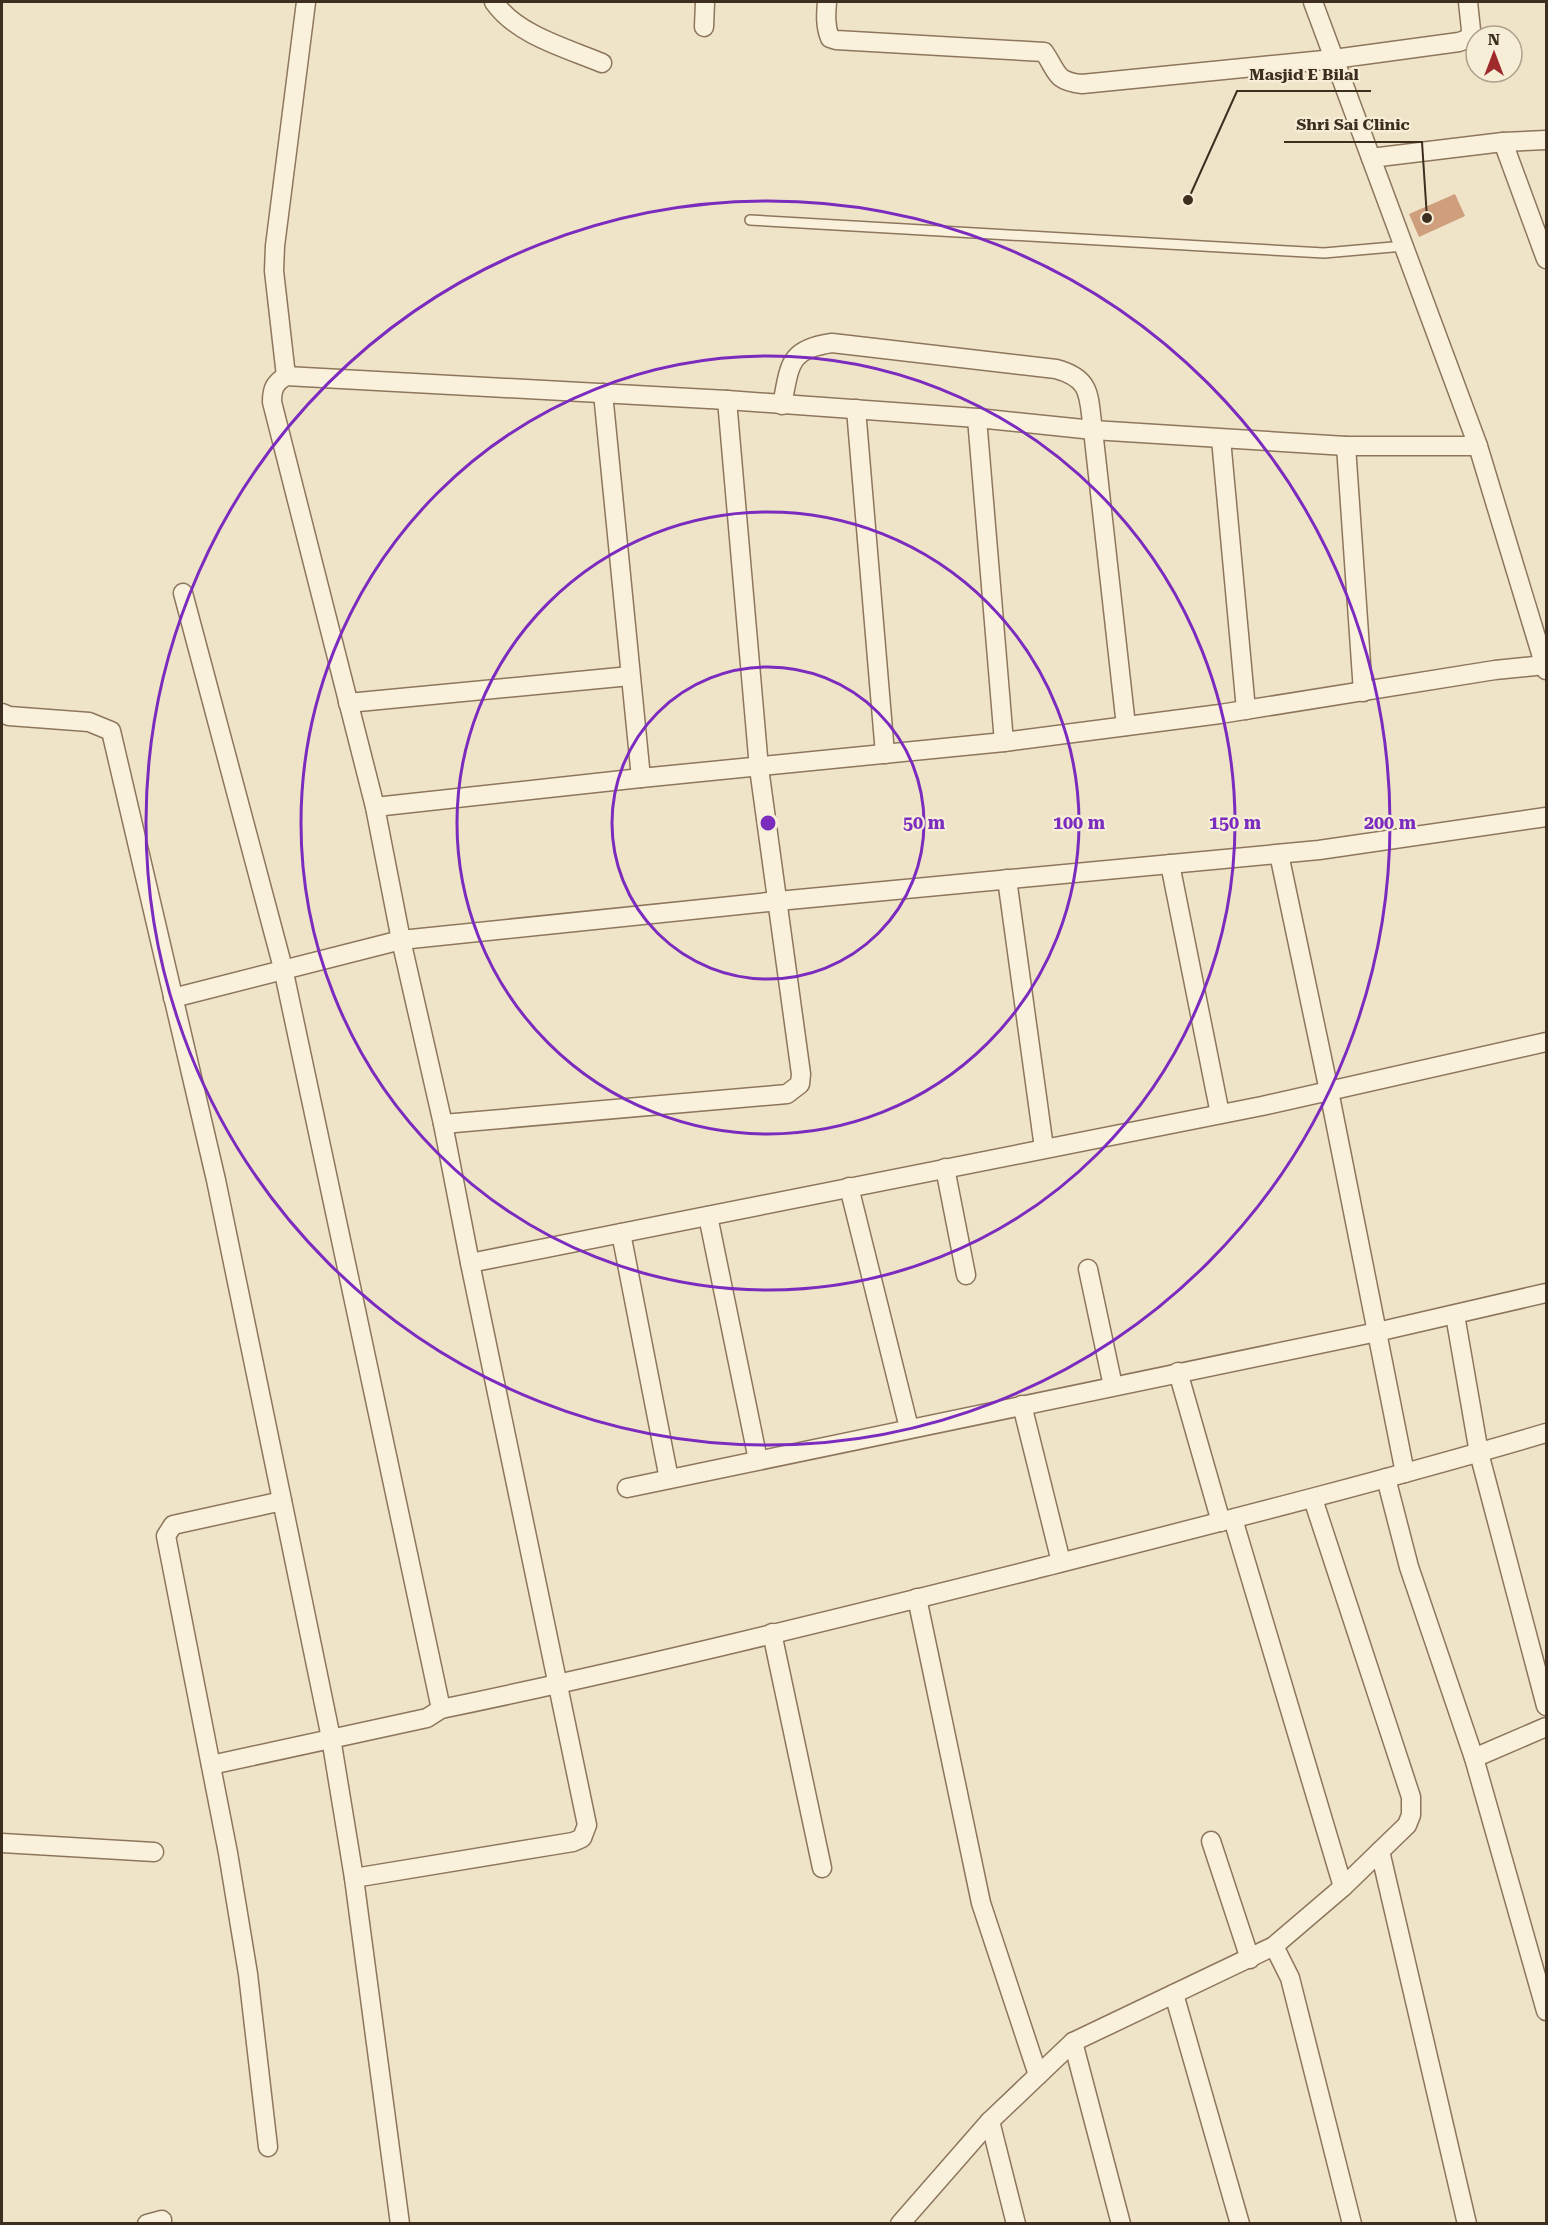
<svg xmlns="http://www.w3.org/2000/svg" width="1548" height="2225" viewBox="0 0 1548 2225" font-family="'Roboto Serif',serif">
	<rect width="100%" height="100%" fill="#f0e4c8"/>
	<polygon fill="#cf9f7d" points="1455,194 1465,216 1419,237 1409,214"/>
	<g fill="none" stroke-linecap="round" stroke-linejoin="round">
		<defs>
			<polyline id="service" points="750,220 1324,253 1404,246"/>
			<g id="minor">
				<path d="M494,2C517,35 566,48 602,63"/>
				<path d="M827,2C826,14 825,26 830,38L836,40L1044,52C1058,72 1054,81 1082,84L1334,59L1459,42L1470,38L1471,30L1468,2"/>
				<polyline points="1313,2 1478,446 1546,670"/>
				<polyline points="704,27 705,2"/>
				<polyline points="1503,142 1546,259"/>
				<polyline points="1371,158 1503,142 1546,140"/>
				<polyline points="286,376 274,271 275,246 306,2"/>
				<polyline points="603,393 641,778"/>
				<path d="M782,405C790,365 788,349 832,343L1056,369C1093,379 1088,397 1093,430L1126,726"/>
				<polyline points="856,409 885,754"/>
				<polyline points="977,418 1004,742"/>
				<polyline points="1221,439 1246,710"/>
				<polyline points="1346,446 1363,692"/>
				<polyline points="183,593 283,968 441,1709"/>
				<polyline points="348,703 630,676"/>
				<polyline points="2,713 9,716 89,722 111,731 216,1180 331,1738 354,1878 400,2224"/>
				<polyline points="375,807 641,778 1004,742 1220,714 1495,670 1545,665"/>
				<polyline points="1279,854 1329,1091 1405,1473"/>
				<polyline points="1170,864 1220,1114"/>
				<polyline points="1007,879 1044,1148"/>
				<polyline points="173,998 401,940 778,901 1319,850 1546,817"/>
				<polyline points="443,1124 776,1095 787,1094 800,1084 801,1074 759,768 727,400"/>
				<polyline points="945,1168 966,1275"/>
				<polyline points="849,1187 909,1428"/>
				<polyline points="708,1216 758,1460"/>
				<polyline points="621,1233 669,1479"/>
				<polyline points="470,1263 1262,1106 1546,1042"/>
				<polyline points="1088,1269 1113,1386"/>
				<polyline points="1455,1315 1479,1453 1546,1706"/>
				<polyline points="1178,1372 1221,1522"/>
				<polyline points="1022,1405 1061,1562"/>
				<polyline points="1386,1478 1409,1567 1474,1758 1546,2011"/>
				<polyline points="627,1488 1377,1332 1546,1293"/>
				<polyline points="1233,1519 1343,1887"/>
				<polyline points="917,1598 981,1903 1038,2075"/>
				<polyline points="772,1633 822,1868"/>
				<polyline points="1474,1758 1546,1727"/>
				<path d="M211,1765L427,1718L441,1709C639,1668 836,1619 1032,1570C1204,1526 1376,1483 1546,1433"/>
				<polyline points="1211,1841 1250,1959"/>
				<polyline points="2,1843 154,1852"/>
				<polyline points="1380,1851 1467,2224"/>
				<path d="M354,1878L573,1842L582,1838L587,1825L470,1263L443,1124L401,940L375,807L272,402C272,388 275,383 286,376L727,400L977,418L1093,430L1346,446H1478"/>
				<polyline points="1274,1946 1290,1978 1352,2224"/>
				<polyline points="1174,1994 1240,2224"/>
				<polyline points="1073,2042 1121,2224"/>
				<polyline points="990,2121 1016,2224"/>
				<polyline points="268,2147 248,1974 228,1853 166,1536 173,1525 282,1501"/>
				<polyline points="147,2224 162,2220 162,2224"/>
				<polyline points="900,2224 990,2121 1073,2042 1274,1946 1343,1887 1407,1825 1411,1815 1411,1797 1313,1499"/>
			</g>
		</defs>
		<use href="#service" stroke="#8d765c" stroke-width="12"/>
		<use href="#minor" stroke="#8d765c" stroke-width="21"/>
		<use href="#service" stroke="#faf1dc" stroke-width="9"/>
		<use href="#minor" stroke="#faf1dc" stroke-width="18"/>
	</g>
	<g fill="none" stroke="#7b2cbf" stroke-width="3">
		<circle cx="768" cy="823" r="156"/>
		<circle cx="768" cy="823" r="311"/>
		<circle cx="768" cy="823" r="467"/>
		<circle cx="768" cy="823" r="622"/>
	</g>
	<circle cx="768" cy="823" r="9" fill="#7b2cbf" stroke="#f7eed8" stroke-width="3"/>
	<g font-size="18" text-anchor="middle" font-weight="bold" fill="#7b2cbf" stroke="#f7eed8" stroke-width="4.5" stroke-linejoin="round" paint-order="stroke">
		<text x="924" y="829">50 m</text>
		<text x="1079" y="829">100 m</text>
		<text x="1235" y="829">150 m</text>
		<text x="1390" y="829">200 m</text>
	</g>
	<path fill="none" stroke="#3d2e20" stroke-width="2" d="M1188 200L1237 91H1371M1427 218L1422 142H1284"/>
	<g fill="#3d2e20" stroke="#f7eed8" stroke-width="2">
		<circle cx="1188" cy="200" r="6"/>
		<circle cx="1427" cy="218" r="6"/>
	</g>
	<g font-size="16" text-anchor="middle" font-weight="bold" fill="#3d2e20" stroke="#f7eed8" stroke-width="4.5" stroke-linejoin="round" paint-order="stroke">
		<text x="1304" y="80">Masjid E Bilal</text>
		<text x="1353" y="130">Shri Sai Clinic</text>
	</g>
	<rect width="1548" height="2225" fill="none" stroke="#3d2e20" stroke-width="6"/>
	<g transform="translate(1494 54)"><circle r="28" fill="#f7eed8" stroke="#ada18e" stroke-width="1.5"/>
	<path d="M0-4.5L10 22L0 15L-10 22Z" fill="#9e2a2b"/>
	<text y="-9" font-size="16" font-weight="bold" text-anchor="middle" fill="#3d2e20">N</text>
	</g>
</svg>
